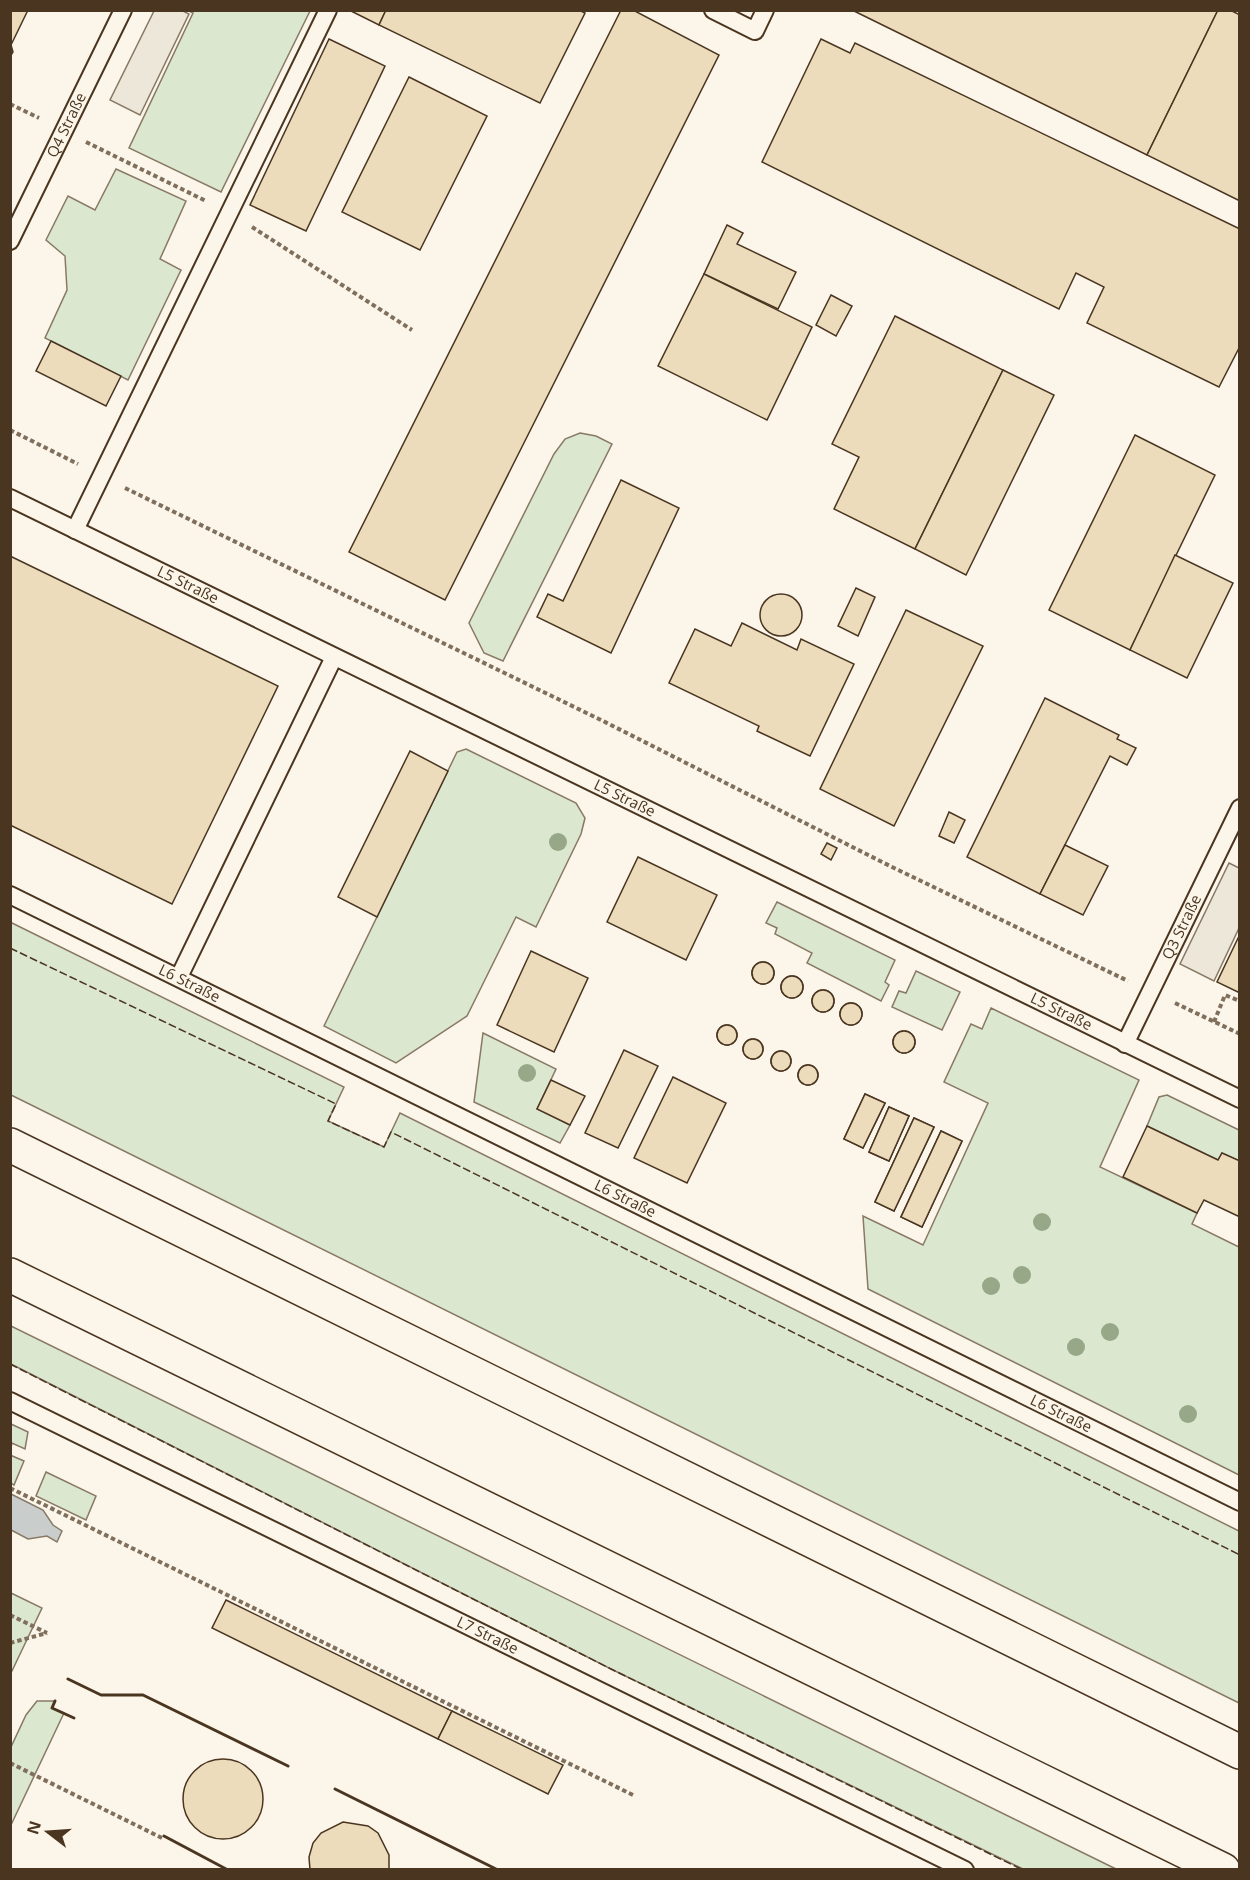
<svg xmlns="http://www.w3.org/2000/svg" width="1250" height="1880" viewBox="0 0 1250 1880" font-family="'Open Sans',sans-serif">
	<rect width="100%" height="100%" fill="#fbf6e9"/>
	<g fill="#dce7d0" stroke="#887966" stroke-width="1.5">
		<polygon points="189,11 310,11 221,192 129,148 193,13"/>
		<polygon points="116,169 186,201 160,259 181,270 128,380 45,338 67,290 65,256 46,240 68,196 95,210"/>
		<polygon points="580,433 596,436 612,444 503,661 484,653 469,623 554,454 565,439"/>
		<polygon points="466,749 576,803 585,818 581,834 536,927 516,917 467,1016 396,1063 324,1026 457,752"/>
		<polygon points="777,902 895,960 885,982 889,985 881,1001 807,963 812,953 775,934 777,928 766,923"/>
		<polygon points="10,922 344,1087 328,1121 384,1147 400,1113 1239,1531 1239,1703 11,1095"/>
		<polygon points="916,971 960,992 942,1030 892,1007 899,991 906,993"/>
		<polygon points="991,1008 1139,1080 1100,1167 1197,1213 1192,1224 1239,1247 1239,1475 868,1289 863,1216 923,1245 988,1103 944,1082 971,1024 982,1029"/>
		<polygon points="483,1033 556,1069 537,1109 570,1125 560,1143 474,1102"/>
		<polygon points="1167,1095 1239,1130 1239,1161 1222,1153 1218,1160 1147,1126 1159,1097"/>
		<polygon points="10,1326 11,1326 1116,1869 1023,1869 611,1669 11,1364"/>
		<polygon points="11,1424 28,1432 25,1449 12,1443 11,1447"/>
		<polygon points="10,1455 24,1461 14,1485 11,1483"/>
		<polygon points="46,1472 96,1496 86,1520 36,1496"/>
		<polygon points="11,1593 42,1608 11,1673"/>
		<polygon points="37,1701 55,1701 52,1708 64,1713 11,1825 11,1747 26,1715"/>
	</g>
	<g fill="#ede7d9" stroke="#887966" stroke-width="1.5">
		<polygon points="154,11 183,11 189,14 140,115 110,100"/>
		<polygon points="1229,863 1239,868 1239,928 1214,981 1180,964"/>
	</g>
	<polygon fill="#c9cecd" stroke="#887966" stroke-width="1.5" points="11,1494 43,1510 53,1525 62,1531 57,1542 47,1536 28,1539 11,1530"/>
	<g fill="#ecdcbc" stroke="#4a3520" stroke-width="1.5">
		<polygon points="10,10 28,10 11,45 13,52 10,57"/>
		<polygon points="349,10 386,10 379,25"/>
		<polygon points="386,10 579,10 585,13 540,103 379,25"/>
		<polygon points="621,10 633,10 719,55 445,600 349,552"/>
		<polygon points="852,10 1218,10 1147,155"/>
		<polygon points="1218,10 1230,10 1240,15 1240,201 1147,155"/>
		<polygon points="329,39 385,66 306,231 250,205"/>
		<polygon points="821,39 850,53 855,43 1240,229 1240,346 1219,387 1087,323 1104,287 1076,273 1059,309 762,162"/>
		<polygon points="409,77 487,116 420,250 342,212"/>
		<polygon points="727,225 743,233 737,244 796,272 778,309 704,274"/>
		<polygon points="704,274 812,327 767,420 658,366"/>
		<polygon points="831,295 852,306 836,336 816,325"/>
		<polygon points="895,316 1003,370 915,549 834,509 859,457 832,444"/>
		<polygon points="51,341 121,376 106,406 36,371"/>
		<polygon points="1003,370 1054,395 966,575 915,549"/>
		<polygon points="1135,435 1215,475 1130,650 1049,610"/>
		<polygon points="621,480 679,508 611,653 537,617 548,594 563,601"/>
		<polygon points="1175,555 1233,583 1187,678 1130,650"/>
		<polygon points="10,556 278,686 172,904 10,825"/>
		<polygon points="856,588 875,597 858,636 838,626"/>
		<circle cx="781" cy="615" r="21"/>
		<polygon points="906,610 983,646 894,826 820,789"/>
		<polygon points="742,623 797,650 801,639 854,664 810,756 757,731 759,726 669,683 695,629 731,646"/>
		<polygon points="1045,698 1119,735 1117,739 1136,748 1127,765 1110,756 1040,894 967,857"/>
		<polygon points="410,751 448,771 377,917 338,897"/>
		<polygon points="949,812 965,820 954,843 939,836"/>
		<polygon points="827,843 837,848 831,860 821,854"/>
		<polygon points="1065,845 1108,866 1083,915 1040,894"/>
		<polygon points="638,857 717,895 686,960 607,922"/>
		<polygon points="1240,934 1240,993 1217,982"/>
		<polygon points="531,951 588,978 554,1052 497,1025"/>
		<circle cx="763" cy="973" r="11"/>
		<circle cx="763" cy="973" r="11"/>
		<circle cx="792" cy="987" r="11"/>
		<circle cx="792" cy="987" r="11"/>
		<circle cx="823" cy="1001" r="11"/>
		<circle cx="823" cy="1001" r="11"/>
		<circle cx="851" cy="1014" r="11"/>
		<circle cx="851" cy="1014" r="11"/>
		<circle cx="727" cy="1035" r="10"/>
		<circle cx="727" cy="1035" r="10"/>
		<circle cx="904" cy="1042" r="11"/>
		<circle cx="904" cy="1042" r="11"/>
		<circle cx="753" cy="1049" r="10"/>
		<circle cx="753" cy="1049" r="10"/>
		<polygon points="624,1050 658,1066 618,1148 585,1133"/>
		<circle cx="781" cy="1061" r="10"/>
		<circle cx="781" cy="1061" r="10"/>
		<circle cx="808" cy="1075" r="10"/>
		<circle cx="808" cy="1075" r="10"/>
		<polygon points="673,1077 726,1103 687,1183 634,1158"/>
		<polygon points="551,1080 585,1096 570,1125 537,1109"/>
		<polygon points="865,1094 885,1103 863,1148 844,1139"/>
		<polygon points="865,1094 885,1103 863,1148 844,1139"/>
		<polygon points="889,1107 909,1116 889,1161 869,1152"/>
		<polygon points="889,1107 909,1116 889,1161 869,1152"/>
		<polygon points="914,1118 934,1127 894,1211 875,1202"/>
		<polygon points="914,1118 934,1127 894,1211 875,1202"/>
		<polygon points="1147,1126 1218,1160 1222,1153 1240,1161 1240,1217 1204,1200 1197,1213 1123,1177"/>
		<polygon points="941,1131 962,1141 922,1227 901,1217"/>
		<polygon points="941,1131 962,1141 922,1227 901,1217"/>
		<polygon points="226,1600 452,1711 438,1739 212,1628"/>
		<polygon points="452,1711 563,1765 548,1794 438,1739"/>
		<circle cx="223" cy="1799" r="40"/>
		<polygon points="343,1822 368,1826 378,1833 389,1855 389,1870 310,1870 309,1857 313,1843 321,1833"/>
	</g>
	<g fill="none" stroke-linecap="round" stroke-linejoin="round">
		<defs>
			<g id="service">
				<polyline points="713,10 755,31 765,10"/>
				<path id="s1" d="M10,241L123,10"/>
				<path id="s2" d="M10,498L1240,1099"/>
				<polyline points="75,530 328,10"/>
				<path id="s3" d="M10,895L1240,1502"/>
				<polyline points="179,977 334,657"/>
				<path id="s4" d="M1125,1044L1240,808"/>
				<path id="s5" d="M10,1401L965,1870"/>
			</g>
			<g id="motorway">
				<polyline points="10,1145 1240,1752"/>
				<polyline points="10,1275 1223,1870"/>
			</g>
		</defs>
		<use href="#service" stroke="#4a3520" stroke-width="20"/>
		<use href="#motorway" stroke="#4a3520" stroke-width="36"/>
		<g stroke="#7f6f5c" stroke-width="4" stroke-dasharray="4.5 3" stroke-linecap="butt">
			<polyline points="10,104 39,118"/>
			<polyline points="86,142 206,201"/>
			<polyline points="252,227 412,330"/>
			<polyline points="10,430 78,464"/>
			<polyline points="125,488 603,721 890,866 1128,981"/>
			<polyline points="1175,1003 1240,1034"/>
			<polyline points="1214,1022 1225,995 1240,1001"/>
			<polyline points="10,1488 635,1796"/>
			<polyline points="10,1615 47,1633"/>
			<polyline points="10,1643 47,1633"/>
			<polyline points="10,1763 162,1838"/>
		</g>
		<use href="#service" stroke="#fbf6e9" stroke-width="16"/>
		<use href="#motorway" stroke="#fbf6e9" stroke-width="33"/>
		<g stroke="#4a3520" stroke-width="1.5" stroke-dasharray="8 3" stroke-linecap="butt">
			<polyline points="10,948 336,1104 328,1121 384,1147 391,1132 1240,1555"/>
			<polyline points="10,1364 611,1669 1023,1870"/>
		</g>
		<g stroke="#4a3520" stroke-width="3">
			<polyline points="68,1679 101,1695 143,1695 288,1766"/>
			<polyline points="55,1701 52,1708 74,1718"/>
			<polyline points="335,1789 498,1870"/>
			<polyline points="164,1836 228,1870"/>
		</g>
	</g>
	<g fill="#96a887">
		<circle cx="558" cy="842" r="9"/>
		<circle cx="527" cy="1073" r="9"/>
		<circle cx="1042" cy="1222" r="9"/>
		<circle cx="1022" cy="1275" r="9"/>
		<circle cx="991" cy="1286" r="9"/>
		<circle cx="1110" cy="1332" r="9"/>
		<circle cx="1076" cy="1347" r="9"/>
		<circle cx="1188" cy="1414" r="9"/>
	</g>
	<g text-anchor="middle" stroke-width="4.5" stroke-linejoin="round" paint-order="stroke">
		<g font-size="15" fill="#4a3520" stroke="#fbf6e9">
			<text dy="5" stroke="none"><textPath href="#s1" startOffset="129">Q4 Straße</textPath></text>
			<text dy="5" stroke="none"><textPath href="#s2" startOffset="198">L5 Straße</textPath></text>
			<text dy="5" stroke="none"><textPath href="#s2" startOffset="684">L5 Straße</textPath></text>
			<text dy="5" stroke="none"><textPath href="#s4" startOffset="130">Q3 Straße</textPath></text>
			<text dy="5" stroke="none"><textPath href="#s3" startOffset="200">L6 Straße</textPath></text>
			<text dy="5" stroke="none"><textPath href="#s2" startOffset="1170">L5 Straße</textPath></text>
			<text dy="5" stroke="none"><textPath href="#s3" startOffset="686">L6 Straße</textPath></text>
			<text dy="5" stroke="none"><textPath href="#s3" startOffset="1172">L6 Straße</textPath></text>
			<text dy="5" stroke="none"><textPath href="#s5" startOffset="532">L7 Straße</textPath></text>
		</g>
	</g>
	<rect width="1250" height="1880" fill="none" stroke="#4a3520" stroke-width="24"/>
	<g transform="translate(48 1832) rotate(287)" stroke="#fbf6e9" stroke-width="4.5" paint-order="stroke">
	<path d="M0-4.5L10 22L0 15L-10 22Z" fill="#4a3520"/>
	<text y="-9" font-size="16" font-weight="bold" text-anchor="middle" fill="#4a3520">N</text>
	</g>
</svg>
